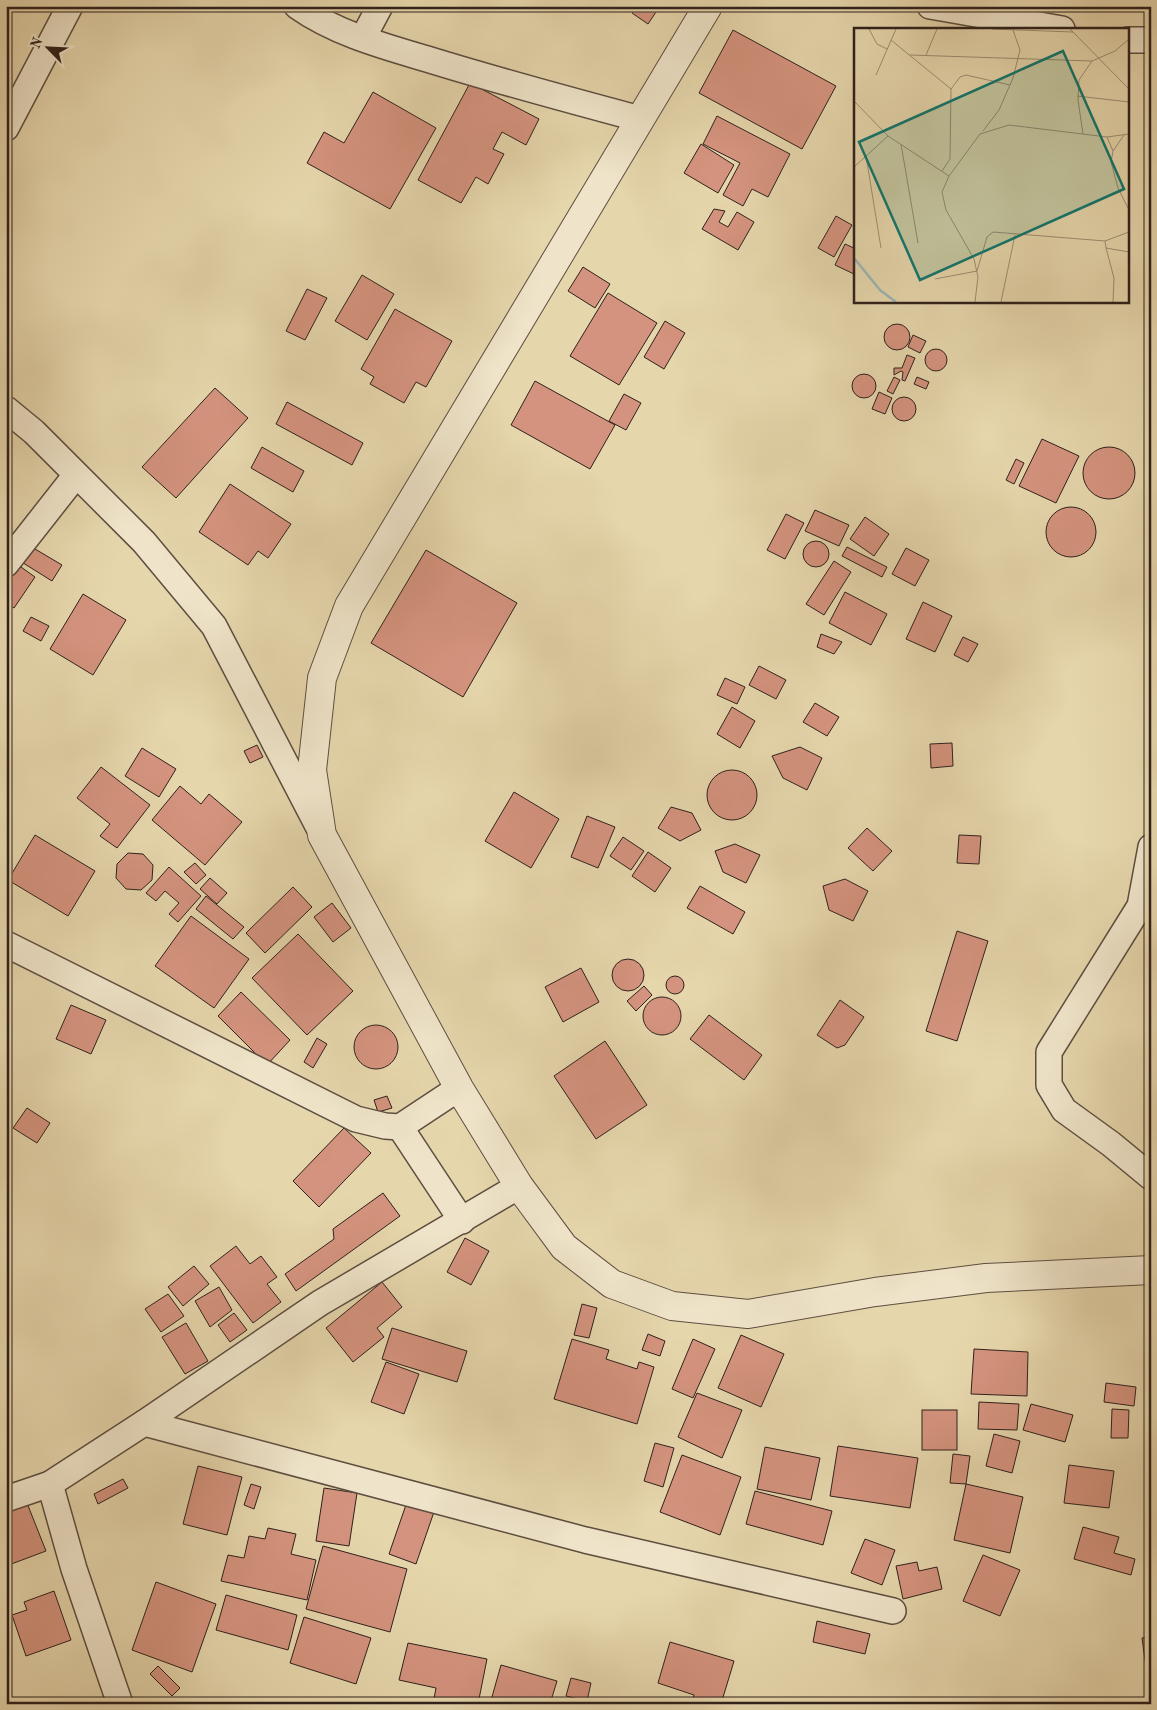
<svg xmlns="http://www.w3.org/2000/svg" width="1157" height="1710" viewBox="0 0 1157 1710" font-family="'Old Standard TT',serif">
	<rect width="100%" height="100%" fill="#e6d6ac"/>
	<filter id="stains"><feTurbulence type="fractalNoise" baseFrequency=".004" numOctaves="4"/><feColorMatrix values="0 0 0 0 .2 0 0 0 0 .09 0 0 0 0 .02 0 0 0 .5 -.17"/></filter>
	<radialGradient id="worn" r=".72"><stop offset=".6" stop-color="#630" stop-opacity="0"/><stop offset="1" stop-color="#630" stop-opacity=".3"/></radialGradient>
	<g fill="#d4937e" stroke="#2f211c">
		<polygon points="637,6 660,6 648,24 632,13"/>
		<polygon points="733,30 836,86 802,149 699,93"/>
		<polygon points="470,83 539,119 526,145 502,132 493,149 504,154 488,184 476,177 461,203 418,180"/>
		<polygon points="373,92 436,128 390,209 307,163 324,132 344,143"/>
		<polygon points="717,116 790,154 768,197 752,189 743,206 723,195 740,163 703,144"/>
		<polygon points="701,144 734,165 718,193 684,173"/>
		<polygon points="714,209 725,211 719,222 728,227 737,212 754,222 738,250 702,229"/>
		<polygon points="836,216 852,225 834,257 818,248"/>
		<polygon points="845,244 856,249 856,275 835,265"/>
		<polygon points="583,267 610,284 595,308 568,291"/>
		<polygon points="362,275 394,294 367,340 335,321"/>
		<polygon points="307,289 327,298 305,340 286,331"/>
		<polygon points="608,293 657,323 619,385 570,356"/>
		<polygon points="395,309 452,341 426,387 416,382 404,403 370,384 374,377 361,369"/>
		<polygon points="665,321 685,333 664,369 644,357"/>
		<circle cx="897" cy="337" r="13"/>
		<polygon points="913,335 926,341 920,353 908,347"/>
		<circle cx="936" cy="360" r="11"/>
		<polygon points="907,355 915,358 905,381 902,380 903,372 901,371 894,375 894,368 902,368"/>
		<circle cx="864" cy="386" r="12"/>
		<polygon points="894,377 900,380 893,394 887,391"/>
		<polygon points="917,377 929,382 926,389 914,384"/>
		<polygon points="535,381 615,425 590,469 511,425"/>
		<polygon points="215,388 248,418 176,498 142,467"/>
		<polygon points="879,392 892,398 885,414 872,409"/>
		<polygon points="624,394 641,403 626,430 609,421"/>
		<circle cx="904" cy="409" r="12"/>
		<polygon points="287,402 363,443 352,465 276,424"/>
		<polygon points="1042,439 1079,456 1056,503 1019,486"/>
		<circle cx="1109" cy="473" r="26"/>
		<polygon points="262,447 304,471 293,492 251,468"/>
		<polygon points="1016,459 1024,463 1014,484 1006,480"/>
		<polygon points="230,484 291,524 268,558 258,551 248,565 199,532"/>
		<circle cx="1071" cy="532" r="25"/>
		<polygon points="815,510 849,525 839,546 805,531"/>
		<polygon points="786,514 804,523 785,559 767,550"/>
		<polygon points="865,517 889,534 874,556 850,539"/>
		<circle cx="816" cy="554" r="13"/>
		<polygon points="30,546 62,565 52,581 20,561"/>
		<polygon points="847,547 887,567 882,577 842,556"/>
		<polygon points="906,548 929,560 915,586 892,574"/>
		<polygon points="426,550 517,603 463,697 371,643"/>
		<polygon points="834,561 851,572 824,615 806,604"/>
		<polygon points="18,565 35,577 14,608 6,603 6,582"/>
		<polygon points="845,592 887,614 871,645 829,623"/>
		<polygon points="83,594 126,620 93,675 50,649"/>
		<polygon points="923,602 952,616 935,652 906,639"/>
		<polygon points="31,617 49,626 41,641 23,631"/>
		<polygon points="821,634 842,642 834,654 817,647"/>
		<polygon points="963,637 978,644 968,662 954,655"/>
		<polygon points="759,666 786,680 776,699 749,685"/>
		<polygon points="725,678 745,687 737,704 717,695"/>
		<polygon points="815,703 839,717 827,736 803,722"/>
		<polygon points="732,707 755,721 740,748 717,734"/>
		<polygon points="952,743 953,766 931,768 930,744"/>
		<polygon points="257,745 263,757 250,763 244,751"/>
		<polygon points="800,747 822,758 807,790 783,778 772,756"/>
		<polygon points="142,748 176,769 159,797 125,776"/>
		<polygon points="101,767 150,805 117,848 100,836 110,824 77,798"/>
		<circle cx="732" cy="795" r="25"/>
		<polygon points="180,786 201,804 209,794 242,822 205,865 152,820"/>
		<polygon points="514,792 559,819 531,868 485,841"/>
		<polygon points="671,807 692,813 701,830 680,841 658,828"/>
		<polygon points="587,816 615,827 598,868 571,857"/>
		<polygon points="867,828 892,851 873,871 848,848"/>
		<polygon points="35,835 95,871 68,916 8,880"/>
		<polygon points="959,835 981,836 979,864 957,863"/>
		<polygon points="623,837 644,851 631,870 610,856"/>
		<polygon points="735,844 760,855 746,883 723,872 715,851"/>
		<polygon points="648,852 671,868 655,892 632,876"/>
		<polygon points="128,853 143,854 153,865 152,880 141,890 126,889 116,878 117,864"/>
		<polygon points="195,863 206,875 196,884 184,872"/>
		<polygon points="169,867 201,896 178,922 169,914 179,903 165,891 156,901 146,893"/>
		<polygon points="210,878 227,893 217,904 200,889"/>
		<polygon points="845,879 868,891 853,921 829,910 823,886"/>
		<polygon points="700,886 745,912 733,934 687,908"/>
		<polygon points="293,887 312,907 265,953 246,933"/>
		<polygon points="206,896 244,927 233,939 196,909"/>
		<polygon points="332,903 351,928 333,942 314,917"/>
		<polygon points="191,916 249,959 214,1008 155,966"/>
		<polygon points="957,931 988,941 957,1041 926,1031"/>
		<polygon points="298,934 353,991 307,1035 252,978"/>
		<circle cx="628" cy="975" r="16"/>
		<polygon points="581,968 599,1002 563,1022 545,987"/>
		<circle cx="675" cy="985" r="9"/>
		<polygon points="644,986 652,995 636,1011 627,1001"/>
		<polygon points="241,992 290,1040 267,1065 218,1016"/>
		<circle cx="662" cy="1016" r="19"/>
		<polygon points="840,1000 864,1017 845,1045 837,1048 817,1035"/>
		<polygon points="71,1005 106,1020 91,1054 56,1039"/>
		<polygon points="709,1015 762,1055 744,1080 690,1039"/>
		<circle cx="376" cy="1047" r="22"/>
		<polygon points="317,1038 327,1044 313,1068 304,1062"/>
		<polygon points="605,1041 647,1105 596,1139 554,1076"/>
		<polygon points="387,1096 392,1108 378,1112 374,1100"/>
		<polygon points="27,1108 50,1123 37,1143 13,1128"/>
		<polygon points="344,1128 371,1153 319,1207 293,1181"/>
		<polygon points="383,1193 400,1216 296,1291 285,1274 334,1239 333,1229"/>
		<polygon points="465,1238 489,1251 471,1285 447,1272"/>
		<polygon points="236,1246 250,1264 261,1256 277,1277 267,1284 281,1302 253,1323 210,1266"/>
		<polygon points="194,1266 209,1284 183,1306 168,1287"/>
		<polygon points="382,1282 402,1307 377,1328 384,1337 353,1362 326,1328"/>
		<polygon points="219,1287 232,1310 210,1327 195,1301"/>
		<polygon points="168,1294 184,1316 161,1332 145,1309"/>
		<polygon points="582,1304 597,1308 589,1338 574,1335"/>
		<polygon points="234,1313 247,1330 230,1342 218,1325"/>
		<polygon points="186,1323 208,1361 185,1374 162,1337"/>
		<polygon points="392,1328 467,1351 457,1382 382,1359"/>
		<polygon points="648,1334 665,1341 660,1356 642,1350"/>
		<polygon points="741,1335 784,1354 761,1407 718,1388"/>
		<polygon points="572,1339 609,1350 606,1359 637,1369 639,1362 654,1367 637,1424 554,1399"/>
		<polygon points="693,1339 715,1349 693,1398 672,1389"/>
		<polygon points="974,1349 1028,1352 1027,1396 971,1394"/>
		<polygon points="386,1362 419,1374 404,1414 371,1402"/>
		<polygon points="1106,1383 1136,1387 1134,1406 1104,1402"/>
		<polygon points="697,1393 742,1410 722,1458 678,1437"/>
		<polygon points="979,1402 1019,1404 1017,1430 978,1429"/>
		<polygon points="1031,1404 1073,1415 1065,1442 1023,1430"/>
		<polygon points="1112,1409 1129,1410 1128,1438 1111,1438"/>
		<rect x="922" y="1410" width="35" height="40"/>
		<polygon points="994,1434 1020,1441 1012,1473 986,1466"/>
		<polygon points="655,1443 674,1448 663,1487 644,1481"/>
		<polygon points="838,1446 918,1458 910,1508 830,1496"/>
		<polygon points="765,1447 820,1458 811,1500 757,1489"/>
		<polygon points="953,1454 970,1456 966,1484 950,1483"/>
		<polygon points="682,1455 741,1477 720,1535 660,1512"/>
		<polygon points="1069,1465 1114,1471 1109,1508 1064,1503"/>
		<polygon points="198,1466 242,1477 227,1535 183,1524"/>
		<polygon points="123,1479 128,1488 98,1504 94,1494"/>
		<polygon points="251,1484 261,1487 254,1509 244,1505"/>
		<polygon points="966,1484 1023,1497 1010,1553 954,1540"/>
		<polygon points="324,1488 357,1493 349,1546 316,1541"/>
		<polygon points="755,1491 832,1511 823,1545 746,1524"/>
		<polygon points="25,1498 46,1551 6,1566 6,1506"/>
		<polygon points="408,1499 435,1509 416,1564 389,1554"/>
		<polygon points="1083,1527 1119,1537 1114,1553 1135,1559 1131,1575 1074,1559"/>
		<polygon points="268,1528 296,1534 291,1554 316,1560 307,1600 221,1581 228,1555 244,1558 249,1536 265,1539"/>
		<polygon points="865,1539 895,1550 882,1585 851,1573"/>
		<polygon points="323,1546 407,1569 390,1632 306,1609"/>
		<polygon points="983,1555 1020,1570 1000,1616 963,1601"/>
		<polygon points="917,1562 919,1571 937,1567 942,1589 903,1599 896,1566"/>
		<polygon points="156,1582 216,1604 192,1672 132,1650"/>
		<polygon points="54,1591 71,1640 26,1656 12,1615 27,1610 24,1602"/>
		<polygon points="226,1595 297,1615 288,1650 216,1630"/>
		<polygon points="304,1617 371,1638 356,1684 290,1663"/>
		<polygon points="817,1621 870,1634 865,1654 813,1642"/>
		<polygon points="1151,1637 1151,1674 1147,1675 1142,1638"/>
		<polygon points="670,1642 734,1661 721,1704 692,1704 694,1695 658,1683"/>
		<polygon points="408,1643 487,1659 478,1704 433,1704 436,1688 399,1680"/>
		<polygon points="501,1665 557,1681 550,1704 490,1704"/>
		<polygon points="158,1666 180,1688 172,1696 150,1674"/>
		<polygon points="571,1678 591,1683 587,1701 566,1696"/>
	</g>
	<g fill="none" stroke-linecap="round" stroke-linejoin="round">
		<defs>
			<g id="minor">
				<path d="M297,6C335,33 383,46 427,59C498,81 569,100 640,119"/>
				<polyline points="930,6 1062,29"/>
				<polyline points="363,38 380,6"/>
				<polyline points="1128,40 1151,40"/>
				<polyline points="6,128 70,6"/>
				<polyline points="6,409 34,432 144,542 214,626 318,826"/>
				<polyline points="6,564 76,475"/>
				<polyline points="1151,847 1140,906 1049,1052 1049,1085 1064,1110 1111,1144 1151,1177"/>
				<polyline points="6,944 356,1119 385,1126 400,1127 459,1088"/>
				<polyline points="400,1127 462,1221"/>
				<polyline points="144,1423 585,1540 893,1611"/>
				<polyline points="50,1484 74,1569 120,1704"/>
				<polyline points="6,1499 50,1484 144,1423 320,1303 519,1186"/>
			</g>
			<polyline id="tertiary" points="708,6 349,606 322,678 312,770 322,835 459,1088 519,1186 564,1247 612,1284 672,1306 748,1314 875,1292 986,1278 1151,1270"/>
		</defs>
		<use href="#minor" stroke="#5d4e40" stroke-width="28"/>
		<use href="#tertiary" stroke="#5d4e40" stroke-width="30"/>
		<use href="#minor" stroke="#efe4c9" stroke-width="25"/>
		<use href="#tertiary" stroke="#efe4c9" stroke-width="28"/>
	</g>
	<g transform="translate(854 28)">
		<rect width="275" height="275" fill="#e6d6ac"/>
		<path fill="none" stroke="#9cb6b6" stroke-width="2.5" d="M0,230L26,262L42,274"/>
		<path fill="none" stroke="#9d8e72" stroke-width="1" d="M15,1L23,16L33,21M138,1L219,4M216,1L275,61M37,12L97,61L96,131L88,143M56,27L238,33M72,27L83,1M22,47L42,1M97,61L106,49L112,47L156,57M223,68L275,74M0,73L34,108L95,148M129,103L145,82L159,50L166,22L159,2M229,106L224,72L225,52L238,33L261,23L275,11M270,107L259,123L257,134L264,160L275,182M253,109L259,123M47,116L64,215M12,128L27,220M0,139L34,108M251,213L275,204M252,220L260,250L259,274M81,251L123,243L133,209L139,204L251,213L252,220L275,224M121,274L124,249L120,231L92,182L88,164L95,148L126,106L155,97L253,109L275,106M147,274L161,207"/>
		<path fill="#0f766e" fill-opacity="0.15" stroke="#0f766e" stroke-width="2.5" d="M209,23L270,161L66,252L5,114Z"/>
		<rect width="275" height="275" fill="none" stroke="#2f211c" stroke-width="2.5"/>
	</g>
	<rect width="1157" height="1710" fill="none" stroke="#e6d6ac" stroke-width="25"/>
	<rect x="8" y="8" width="1142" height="1695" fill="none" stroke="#2f211c" stroke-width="2.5"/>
	<rect x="12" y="12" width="1132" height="1685" fill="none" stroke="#2f211c"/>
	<g transform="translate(48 48) rotate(294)" stroke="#efe4c9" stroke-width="4" paint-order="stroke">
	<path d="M0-4L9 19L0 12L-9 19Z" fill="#2f211c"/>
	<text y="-8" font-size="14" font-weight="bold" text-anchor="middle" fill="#2f211c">N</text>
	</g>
	<rect width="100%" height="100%" filter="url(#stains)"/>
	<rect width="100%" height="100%" fill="url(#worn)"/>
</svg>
